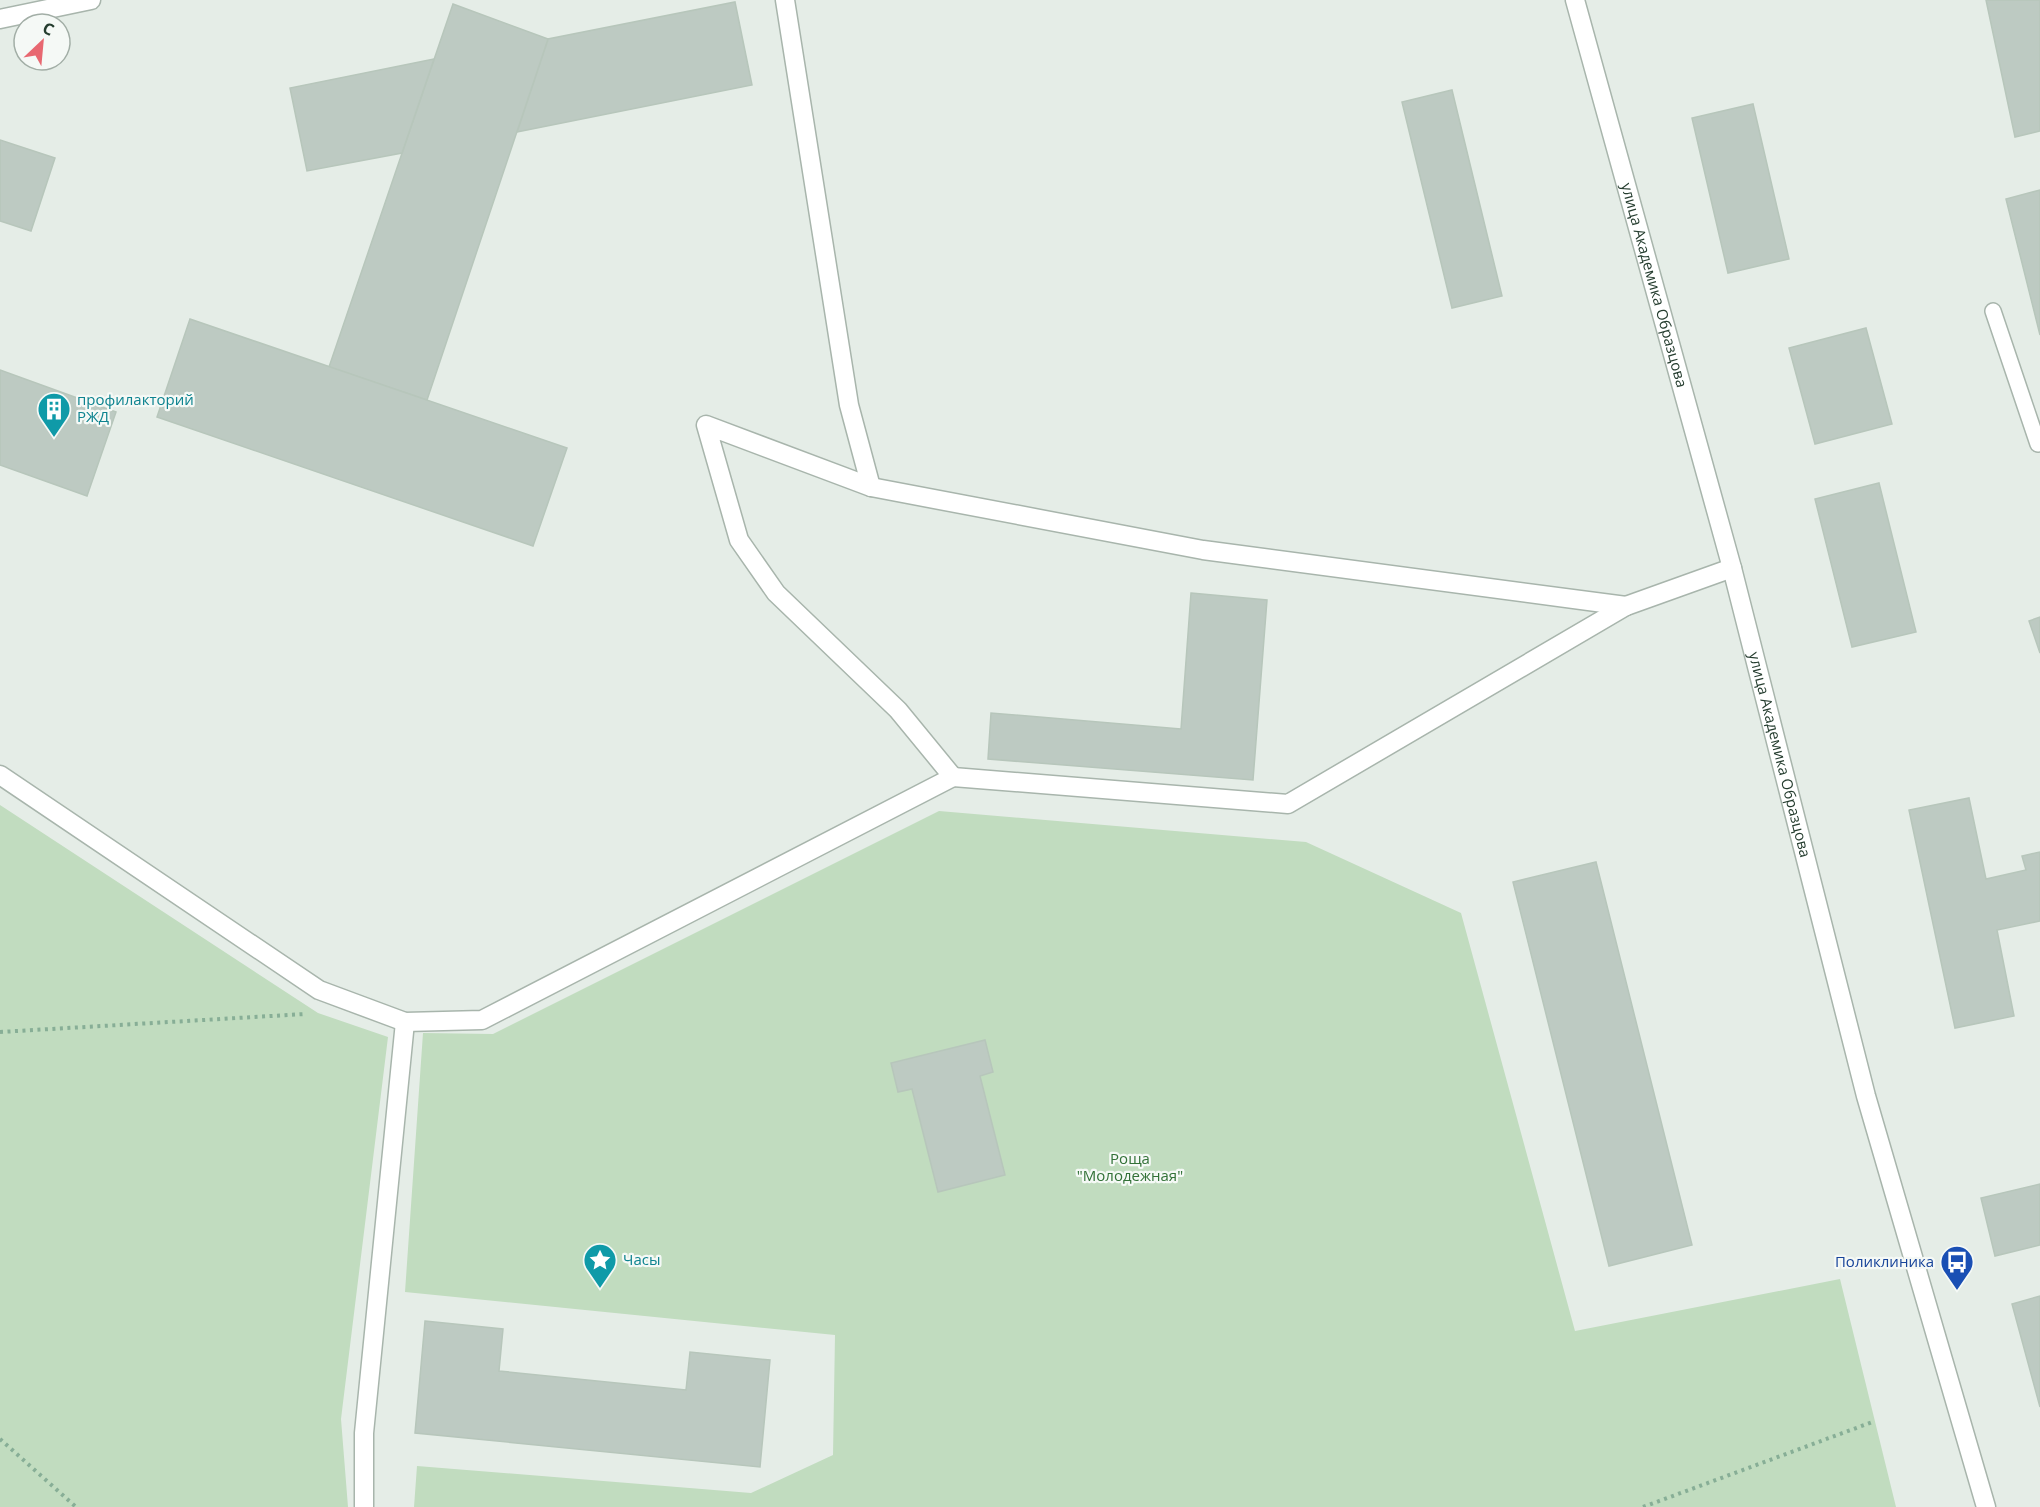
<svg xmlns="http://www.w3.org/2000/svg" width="2040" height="1507" viewBox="0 0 2040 1507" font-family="'Open Sans',sans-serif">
	<rect width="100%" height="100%" fill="#e5ede7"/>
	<g fill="#c1dcbf">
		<polygon points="0,805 318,1013 388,1037 341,1419 348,1507 0,1507"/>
		<polygon points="939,811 1306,842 1461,913 1575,1331 1840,1279 1896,1507 414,1507 417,1466 751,1493 833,1455 835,1335 405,1292 423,1033 493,1034"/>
	</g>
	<g fill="#bdcac2" stroke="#b7c6bb" stroke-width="1.5">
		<polygon points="1986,0 2040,0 2040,131 2015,137"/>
		<polygon points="735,2 752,85 517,132 548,39"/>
		<polygon points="453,4 548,39 427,400 329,367"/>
		<polygon points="434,59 402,153 307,171 290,88"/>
		<polygon points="1452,90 1502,296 1452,308 1402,102"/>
		<polygon points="1753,104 1789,259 1728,273 1692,118"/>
		<polygon points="0,140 55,158 31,231 0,221"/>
		<polygon points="2040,190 2040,335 2006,199"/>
		<polygon points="190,319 567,448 533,546 157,417"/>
		<polygon points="1866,328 1892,424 1815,444 1789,348"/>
		<polygon points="0,370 116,412 87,496 0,465"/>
		<polygon points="1879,483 1916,632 1852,647 1815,499"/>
		<polygon points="1191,593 1267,600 1253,780 988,759 991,713 1181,729"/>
		<polygon points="2040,617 2040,653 2029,621"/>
		<polygon points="1969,798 1986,879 2026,870 2022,856 2040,852 2040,921 1997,930 2014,1016 1955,1028 1909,810"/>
		<polygon points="1596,862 1692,1245 1609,1266 1513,882"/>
		<polygon points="985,1040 993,1072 980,1076 1005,1175 938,1192 912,1089 898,1092 891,1063"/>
		<polygon points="2040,1184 2040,1245 1995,1256 1981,1198"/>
		<polygon points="2040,1296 2040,1407 2012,1304"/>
		<polygon points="425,1321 503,1329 499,1371 686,1390 690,1352 770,1360 760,1467 415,1433"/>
	</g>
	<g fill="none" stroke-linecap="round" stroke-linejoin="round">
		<defs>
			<polyline id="service" points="1993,311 2038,444 2040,443"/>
			<g id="minor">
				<polyline points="785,0 849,405 871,487"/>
				<polyline points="0,19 91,0"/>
				<polyline points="0,775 319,990 405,1022 482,1020 953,777 898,710 776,593 739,540 706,425 871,487 1203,550 1626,606"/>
				<polyline points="953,777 1288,804 1626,606 1732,568"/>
				<polyline points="364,1507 364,1433 405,1022"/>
			</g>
			<g id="tertiary">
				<path id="s1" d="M1575,0L1732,568L1866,1096L1986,1507"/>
			</g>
		</defs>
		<use href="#service" stroke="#a8b5ac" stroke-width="18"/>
		<use href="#minor" stroke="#a8b5ac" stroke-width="21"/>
		<use href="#tertiary" stroke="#a8b5ac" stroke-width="21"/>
		<g stroke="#87ae96" stroke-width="4" stroke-dasharray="3 4.5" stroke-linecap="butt">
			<polyline points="0,1032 305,1014"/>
			<polyline points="0,1439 76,1507"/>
			<polyline points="1643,1507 1875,1421"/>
		</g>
		<use href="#service" stroke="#fff" stroke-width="15"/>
		<use href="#minor" stroke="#fff" stroke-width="18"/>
		<use href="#tertiary" stroke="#fff" stroke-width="18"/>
	</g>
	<defs>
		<symbol id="building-pin" viewBox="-11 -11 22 30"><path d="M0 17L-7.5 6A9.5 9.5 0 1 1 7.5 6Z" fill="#0f9aa8" stroke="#f5f9f6"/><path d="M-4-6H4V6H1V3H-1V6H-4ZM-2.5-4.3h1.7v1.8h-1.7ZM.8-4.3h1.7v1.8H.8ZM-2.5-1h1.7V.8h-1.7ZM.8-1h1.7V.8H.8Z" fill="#fff"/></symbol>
		<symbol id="sight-pin" viewBox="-11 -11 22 30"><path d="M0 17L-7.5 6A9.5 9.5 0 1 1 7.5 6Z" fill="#0f9aa8" stroke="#f5f9f6"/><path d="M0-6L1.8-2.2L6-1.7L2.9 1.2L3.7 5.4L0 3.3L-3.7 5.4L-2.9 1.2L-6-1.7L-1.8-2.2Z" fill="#fff"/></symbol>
		<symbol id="bus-pin" viewBox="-11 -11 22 30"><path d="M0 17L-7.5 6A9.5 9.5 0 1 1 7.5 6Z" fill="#1a4fb4" stroke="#f5f9f6"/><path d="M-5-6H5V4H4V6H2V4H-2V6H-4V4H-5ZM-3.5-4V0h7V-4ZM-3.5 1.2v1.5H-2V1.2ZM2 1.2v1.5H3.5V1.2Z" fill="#fff"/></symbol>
	</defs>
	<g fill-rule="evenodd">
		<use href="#building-pin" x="35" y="390" width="38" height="52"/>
		<use href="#sight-pin" x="581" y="1241" width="38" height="52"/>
		<use href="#bus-pin" x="1938" y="1243" width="38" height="52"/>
	</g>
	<g text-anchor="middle" stroke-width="4.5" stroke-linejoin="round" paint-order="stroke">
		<g font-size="15" fill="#253d2f" stroke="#f5f9f6">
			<text dy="5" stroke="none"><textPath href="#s1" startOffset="296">улица Академика Образцова</textPath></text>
			<text dy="5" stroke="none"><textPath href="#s1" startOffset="782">улица Академика Образцова</textPath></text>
		</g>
		<g font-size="15" fill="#0d838f" stroke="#f5f9f6" text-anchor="start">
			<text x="77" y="405">профилакторий<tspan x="77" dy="17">РЖД</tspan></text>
			<text x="623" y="1265">Часы</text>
		</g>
		<g font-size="15" fill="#327137" stroke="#f5f9f6">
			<text x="1130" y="1164">Роща<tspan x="1130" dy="17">"Молодежная"</tspan></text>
		</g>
		<g font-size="15" fill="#164399" stroke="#f5f9f6" text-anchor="end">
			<text x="1934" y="1267">Поликлиника</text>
		</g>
	</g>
	<g transform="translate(42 42) rotate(26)"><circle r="28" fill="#f5f9f6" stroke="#a2aea6" stroke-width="1.5"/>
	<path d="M0-4.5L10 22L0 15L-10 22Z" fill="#e86871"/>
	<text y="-9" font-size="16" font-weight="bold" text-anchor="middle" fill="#253d2f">С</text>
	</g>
</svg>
